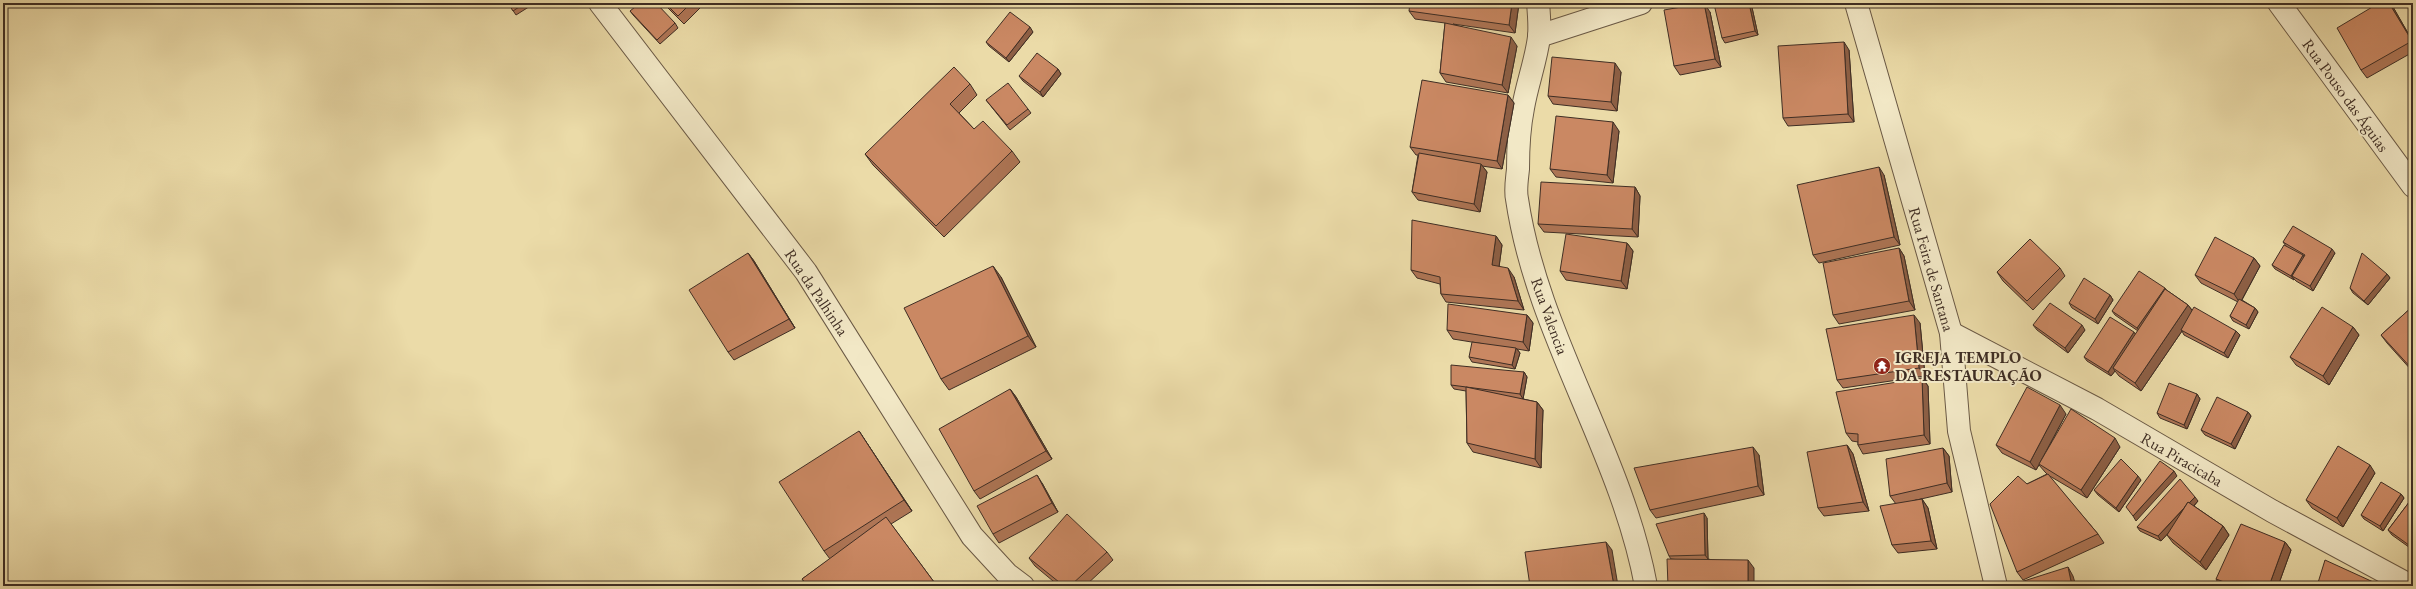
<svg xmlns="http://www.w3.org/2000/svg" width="2416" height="589" viewBox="0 0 2416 589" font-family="'EB Garamond',serif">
	<rect width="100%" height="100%" fill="#ebdba8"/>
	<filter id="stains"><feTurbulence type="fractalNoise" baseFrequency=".005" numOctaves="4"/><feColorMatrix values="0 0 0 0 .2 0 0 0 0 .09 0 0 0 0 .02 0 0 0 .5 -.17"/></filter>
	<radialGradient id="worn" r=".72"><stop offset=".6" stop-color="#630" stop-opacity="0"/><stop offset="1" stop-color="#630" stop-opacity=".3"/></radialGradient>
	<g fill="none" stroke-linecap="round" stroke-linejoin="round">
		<defs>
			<g id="minor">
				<polyline points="600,3 806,272 972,536 1007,574 1023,586"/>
				<path d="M1538,3C1539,14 1540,26 1539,37C1536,61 1527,84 1523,108C1519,128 1518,149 1518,169C1517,179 1515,190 1517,199C1537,335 1621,451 1646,586"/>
				<polyline points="1856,3 1951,333 1959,431 1996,586"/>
				<polyline points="2279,3 2413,186"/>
				<polyline points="1539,36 1641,3"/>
				<polyline points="1951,333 2097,409 2272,511 2411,586"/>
			</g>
		</defs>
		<use href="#minor" stroke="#6a5945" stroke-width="24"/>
		<use href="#minor" stroke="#f2e8c6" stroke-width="22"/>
	</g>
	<g fill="#ae7555" stroke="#3f2e24">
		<polygon points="508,3 535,3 516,15"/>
		<polygon points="663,3 705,3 684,24"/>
		<polygon points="1519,3 1515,33 1453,24 1517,46 1508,93 1446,82 1440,73 1445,23 1415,19 1409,11"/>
		<polygon points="1751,3 1758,35 1725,43 1722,38"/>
		<polygon points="2379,3 2390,3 2393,7 2413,42 2413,52 2367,78 2361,70"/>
		<polygon points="630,11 675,23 678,28 660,44 634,16"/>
		<polygon points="1710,12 1721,67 1680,75 1674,66"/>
		<polygon points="1033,32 1009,62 989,46 986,42"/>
		<polygon points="1849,50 1854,122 1788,126 1783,118"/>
		<polygon points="1058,69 1061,74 1043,97 1023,81 1019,76"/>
		<polygon points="1621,72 1617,111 1553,104 1548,96"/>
		<polygon points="970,84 977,95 959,113 974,129 1012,151 1020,162 944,237 873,165 865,154"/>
		<polygon points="1508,95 1514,103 1502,169 1482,166 1487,172 1480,212 1418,200 1412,192 1418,155 1416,155 1410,147"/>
		<polygon points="986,100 1028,109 1031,113 1010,130"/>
		<polygon points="1619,131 1613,183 1556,177 1550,169"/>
		<polygon points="1884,175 1900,245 1819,263 1813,255"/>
		<polygon points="1635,187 1640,196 1638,237 1544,232 1538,224"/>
		<polygon points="1496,236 1502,245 1499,267 1514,277 1524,310 1446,302 1441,294 1440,284 1417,278 1411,270"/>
		<polygon points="2283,242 2335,253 2313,291 2296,281 2294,279 2294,280 2275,269 2272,265 2286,246"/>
		<polygon points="1627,243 1633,251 1627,289 1566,280 1560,271"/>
		<polygon points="1899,248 1904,256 1915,310 1839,324 1833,315"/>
		<polygon points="748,253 754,261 795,328 734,360 728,352"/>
		<polygon points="2254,258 2260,266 2242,300 2255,308 2258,312 2249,329 2233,321 2230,316 2238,302 2201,283 2195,275"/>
		<polygon points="2060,268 2065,276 2033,310 2003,281 1997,272"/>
		<polygon points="2387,274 2390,278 2368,305 2353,293 2350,288"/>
		<polygon points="1001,277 1036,347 949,390 941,379"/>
		<polygon points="2165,289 2188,305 2192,310 2240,335 2228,358 2184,335 2182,331 2141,391 2119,376 2115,371 2111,376 2087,361 2084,357 2135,334 2138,331 2115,315 2112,311"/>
		<polygon points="2110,295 2113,300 2098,324 2072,308 2069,303"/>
		<polygon points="2413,306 2413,372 2387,343 2381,335"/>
		<polygon points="1527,315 1533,323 1529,351 1517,349 1520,353 1515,369 1472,362 1469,357 1484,344 1453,339 1447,330"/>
		<polygon points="1920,323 1925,376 1843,388 1837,380"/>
		<polygon points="2033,325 2085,330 2068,353 2037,330"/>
		<polygon points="2353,327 2359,335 2329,385 2296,365 2290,357"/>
		<polygon points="1524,372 1527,377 1523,399 1537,402 1543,410 1541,468 1473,452 1467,443 1466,391 1454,389 1451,385"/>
		<polygon points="1922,378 1928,386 1930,444 1863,454 1858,445 1858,442 1852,441 1846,433"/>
		<polygon points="1010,389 1016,397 1052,459 980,499 974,491"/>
		<polygon points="2197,394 2200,399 2187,429 2160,418 2157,413"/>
		<polygon points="2248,412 2251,416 2235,449 2205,435 2201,430"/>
		<polygon points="2066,414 2047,450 2120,447 2087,498 2048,475 2098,534 2104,543 2023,580 2017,572 2027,484 2047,474 2045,472 2039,465 2036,470 2002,453 1996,445"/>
		<polygon points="859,431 912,511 891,524 937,586 807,586 802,579 830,559 824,551"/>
		<polygon points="1847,445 1853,454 1869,511 1824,516 1818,508"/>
		<polygon points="1943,448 1949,456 1952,492 1912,501 1922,499 1928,508 1937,549 1898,553 1892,545 1896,504 1890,496"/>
		<polygon points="1759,455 1764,495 1656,518 1650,510"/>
		<polygon points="2375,473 2343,527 2312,508 2306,500"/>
		<polygon points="2141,480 2119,512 2098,495 2094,490"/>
		<polygon points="1042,483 1058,512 999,543 993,534"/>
		<polygon points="2401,494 2404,498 2383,531 2364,519 2361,515"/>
		<polygon points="2413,497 2413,550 2392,535 2388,530"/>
		<polygon points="2198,501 2194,506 2223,526 2229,535 2206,570 2173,543 2167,535 2169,532 2161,541 2140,531 2137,527"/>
		<polygon points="1707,518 1708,559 1754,568 1671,559 1669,556"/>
		<polygon points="2285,542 2291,550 2278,586 2220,586 2216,579"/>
		<polygon points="1107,552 1113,560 1085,586 1059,586 1035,566 1029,558"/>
	</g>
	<g fill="#8d5f45" stroke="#3f2e24">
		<polygon points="1512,3 1519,3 1515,33 1509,25"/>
		<polygon points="1704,3 1710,12 1721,67 1715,59"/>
		<polygon points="1749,3 1751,3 1758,35 1755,31"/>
		<polygon points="2389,3 2393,7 2413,42 2413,43"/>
		<polygon points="1030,27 1033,32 1009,62 1006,58"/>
		<polygon points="1511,37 1517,46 1508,93 1502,85"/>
		<polygon points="1844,42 1849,50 1854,122 1848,114"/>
		<polygon points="1615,63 1621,72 1617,111 1611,102"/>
		<polygon points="1058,69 1061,74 1043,97 1040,92"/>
		<polygon points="1508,95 1514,103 1502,169 1497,161"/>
		<polygon points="1613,122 1619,131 1613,183 1607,175"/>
		<polygon points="1481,164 1487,172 1480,212 1474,204"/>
		<polygon points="1879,167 1884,175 1900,245 1894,237"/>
		<polygon points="1635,187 1640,196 1638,237 1632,229"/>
		<polygon points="1496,236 1502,245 1498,274 1492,265"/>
		<polygon points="1627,243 1633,251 1627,289 1621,281"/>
		<polygon points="1899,248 1904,256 1915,310 1909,301"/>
		<polygon points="2332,249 2335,253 2313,291 2310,286"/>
		<polygon points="748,253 754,261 795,328 789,319"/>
		<polygon points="2303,255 2306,260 2292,276 2294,279 2294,280 2291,276"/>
		<polygon points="2254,258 2260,266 2240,303 2234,294"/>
		<polygon points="993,266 1001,277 1036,347 1028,336"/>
		<polygon points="1508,268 1514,277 1524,310 1518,301"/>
		<polygon points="2387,274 2390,278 2368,305 2364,301"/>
		<polygon points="2165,288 2168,293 2140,332 2137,328"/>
		<polygon points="2110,295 2113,300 2098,324 2095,319"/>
		<polygon points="2188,305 2194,313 2181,330 2182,331 2141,391 2135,383"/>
		<polygon points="2255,308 2258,312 2249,329 2246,325"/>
		<polygon points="1527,315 1533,323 1529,351 1523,342"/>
		<polygon points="1914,315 1920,323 1925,376 1919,368"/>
		<polygon points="2082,325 2085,330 2068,353 2065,348"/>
		<polygon points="2353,327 2359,335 2329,385 2323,376"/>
		<polygon points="2236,331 2240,335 2228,358 2224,353"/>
		<polygon points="2134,332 2137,337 2113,368 2115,371 2111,376 2108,372"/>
		<polygon points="1516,348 1520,353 1515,369 1512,365"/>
		<polygon points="1524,372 1527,377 1523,399 1520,394"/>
		<polygon points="1922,378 1928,386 1930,444 1924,435"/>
		<polygon points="1010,389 1016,397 1052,459 1046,451"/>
		<polygon points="2197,394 2200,399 2187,429 2184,425"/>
		<polygon points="1537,402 1543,410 1541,468 1535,459"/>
		<polygon points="2060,405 2066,414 2036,470 2030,462"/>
		<polygon points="2248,412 2251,416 2235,449 2231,444"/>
		<polygon points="859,431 866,442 912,511 904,500"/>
		<polygon points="2115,438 2120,447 2087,498 2081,490"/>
		<polygon points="1847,445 1853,454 1869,511 1863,502"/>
		<polygon points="1753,447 1759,455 1764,495 1758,486"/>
		<polygon points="1943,448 1949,456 1952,492 1947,483"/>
		<polygon points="2370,465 2375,473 2343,527 2337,518"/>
		<polygon points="2174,471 2177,476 2136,521 2133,516"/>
		<polygon points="1037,475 1042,483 1058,512 1052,503"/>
		<polygon points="2138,476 2141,480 2119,512 2116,508"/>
		<polygon points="2401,494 2404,498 2383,531 2380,526"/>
		<polygon points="2195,497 2198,501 2161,541 2158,536"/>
		<polygon points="1922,499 1928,508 1937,549 1931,541"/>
		<polygon points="1704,513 1707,518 1708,559 1705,555"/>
		<polygon points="2223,526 2229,535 2206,570 2200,562"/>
		<polygon points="1606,542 1612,550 1618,586 1614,586"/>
		<polygon points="2285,542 2291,550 2278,586 2269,586"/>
		<polygon points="1748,560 1754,568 1754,586 1748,586"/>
		<polygon points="2068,567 2073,576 2076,586 2072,586"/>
	</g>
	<g fill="#ca8863" stroke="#3f2e24">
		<polygon points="508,3 525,3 513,11"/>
		<polygon points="640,3 656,3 675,23 657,40 630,11"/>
		<polygon points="665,3 691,3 678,16"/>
		<polygon points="1410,3 1512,3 1509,25 1409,11"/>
		<polygon points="1704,3 1715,59 1674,66 1664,10"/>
		<polygon points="1718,3 1749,3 1755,31 1722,38 1714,4"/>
		<polygon points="2379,3 2389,3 2412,41 2361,70 2337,28"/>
		<polygon points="1010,12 1030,27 1006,58 986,42"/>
		<polygon points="1445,23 1511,37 1502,85 1440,73"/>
		<polygon points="1844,42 1848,114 1783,118 1778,46"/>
		<polygon points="1037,53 1058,69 1040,92 1019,76"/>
		<polygon points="1552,57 1615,63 1611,102 1548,96"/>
		<polygon points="954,67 970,84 950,104 974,129 983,121 1012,151 936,226 865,154"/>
		<polygon points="1422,80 1508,95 1497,161 1410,147"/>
		<polygon points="1008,83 1028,109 1007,125 986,100"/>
		<polygon points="1556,116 1613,122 1607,175 1550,169"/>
		<polygon points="1419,153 1481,164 1474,204 1412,192"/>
		<polygon points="1879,167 1894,237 1813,255 1797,185"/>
		<polygon points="1541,182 1635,187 1632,229 1538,224"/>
		<polygon points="1412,220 1496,236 1492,265 1508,268 1518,301 1441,294 1440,277 1411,270"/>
		<polygon points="2293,226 2332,249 2310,286 2292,276 2305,255 2283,242"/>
		<polygon points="1566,234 1627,243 1621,281 1560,271"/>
		<polygon points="2215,237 2254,258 2234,294 2195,275"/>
		<polygon points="2030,239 2060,268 2027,301 1997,272"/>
		<polygon points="2284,245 2303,255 2291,276 2272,265"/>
		<polygon points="1899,248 1909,301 1833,315 1823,263"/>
		<polygon points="748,253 789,319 728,352 689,290"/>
		<polygon points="2362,253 2387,274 2364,301 2350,288"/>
		<polygon points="993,266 1028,336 941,379 904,308"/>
		<polygon points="2139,271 2165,288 2137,328 2112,311"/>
		<polygon points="2084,278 2110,295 2095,319 2069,303"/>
		<polygon points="2165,289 2188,305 2135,383 2113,368"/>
		<polygon points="2239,299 2255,308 2246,325 2230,316"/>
		<polygon points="2050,303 2082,325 2065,348 2033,325"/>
		<polygon points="1448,304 1527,315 1523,342 1447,330"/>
		<polygon points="2413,306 2413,370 2381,335"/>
		<polygon points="2194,307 2236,331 2224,353 2181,330"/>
		<polygon points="2322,307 2353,327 2323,376 2290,357"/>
		<polygon points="1914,315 1919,368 1837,380 1826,329"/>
		<polygon points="2110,317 2134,332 2108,372 2084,357"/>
		<polygon points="1472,342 1516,348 1512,365 1469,357"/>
		<polygon points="1451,365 1524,372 1520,394 1451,385"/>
		<polygon points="1922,378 1924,435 1858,445 1858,434 1846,433 1836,392"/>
		<polygon points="2169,383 2197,394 2184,425 2157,413"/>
		<polygon points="1466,387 1537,402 1535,459 1467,443"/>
		<polygon points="2027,387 2060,405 2030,462 1996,445"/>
		<polygon points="1010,389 1046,451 974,491 939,429"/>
		<polygon points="2217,397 2248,412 2231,444 2201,430"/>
		<polygon points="2071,409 2115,438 2081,490 2039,464"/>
		<polygon points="859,431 904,500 824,551 779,482"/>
		<polygon points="1847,445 1863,502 1818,508 1807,452"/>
		<polygon points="2338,446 2370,465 2337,518 2306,500"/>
		<polygon points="1753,447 1758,486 1650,510 1634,468"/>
		<polygon points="1943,448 1947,483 1890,496 1886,459"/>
		<polygon points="2121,459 2138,476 2116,508 2094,490"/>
		<polygon points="2160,461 2174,471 2133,516 2126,507"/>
		<polygon points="2048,474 2098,534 2017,572 1990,504 2018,476 2027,484"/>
		<polygon points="1037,475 1052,503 993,534 977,506"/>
		<polygon points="2180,479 2195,497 2189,503 2188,502 2184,508 2158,536 2137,527"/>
		<polygon points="2381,482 2401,494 2380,526 2361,515"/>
		<polygon points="2413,497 2413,548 2388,530"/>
		<polygon points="1922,499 1931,541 1892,545 1880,506"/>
		<polygon points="2188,502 2223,526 2200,562 2167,535"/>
		<polygon points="1704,513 1705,555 1669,556 1656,524"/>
		<polygon points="1067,514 1107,552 1070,586 1064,586 1029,558"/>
		<polygon points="886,517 934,582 928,586 808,586 802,579"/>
		<polygon points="2241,524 2285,542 2269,586 2235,586 2216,579"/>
		<polygon points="1606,542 1614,586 1530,586 1525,552"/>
		<polygon points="1667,559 1748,560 1748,586 1668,586"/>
		<polygon points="2325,560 2382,586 2317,586"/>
		<polygon points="2068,567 2072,586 2008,586"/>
	</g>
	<defs>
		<symbol id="temple-disc" viewBox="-11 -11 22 22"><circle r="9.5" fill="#8f2418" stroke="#f2e8c6"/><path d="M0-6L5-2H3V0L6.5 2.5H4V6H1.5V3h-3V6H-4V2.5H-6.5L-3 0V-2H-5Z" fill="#fff"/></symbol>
	</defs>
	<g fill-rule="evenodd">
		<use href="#temple-disc" x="1872" y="356" width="20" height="20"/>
	</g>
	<g text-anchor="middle" stroke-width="4" stroke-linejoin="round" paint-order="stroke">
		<g font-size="16" fill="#3f2e24" stroke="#f2e8c6">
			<text transform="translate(2346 95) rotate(54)" y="6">Rua Pouso das Águias</text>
			<text transform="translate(1932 269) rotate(74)" y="6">Rua Feira de Santana</text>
			<text transform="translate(817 292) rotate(56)" y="6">Rua da Palhinha</text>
			<text transform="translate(1550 316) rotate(70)" y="6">Rua Valencia</text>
			<text transform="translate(2182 459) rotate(30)" y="6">Rua Piracicaba</text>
		</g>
		<g font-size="16" font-weight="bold" fill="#3f2e24" stroke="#f2e8c6" text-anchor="start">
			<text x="1895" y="363">IGREJA TEMPLO<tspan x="1895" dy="18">DA RESTAURAÇÃO</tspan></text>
		</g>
	</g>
	<rect width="2416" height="589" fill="none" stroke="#ebdba8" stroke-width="16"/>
	<rect x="4" y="4" width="2408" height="581" fill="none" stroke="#3f2e24" stroke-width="2"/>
	<rect x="8" y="8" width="2400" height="573" fill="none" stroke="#3f2e24"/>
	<rect width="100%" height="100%" filter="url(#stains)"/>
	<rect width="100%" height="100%" fill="url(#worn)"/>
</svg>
